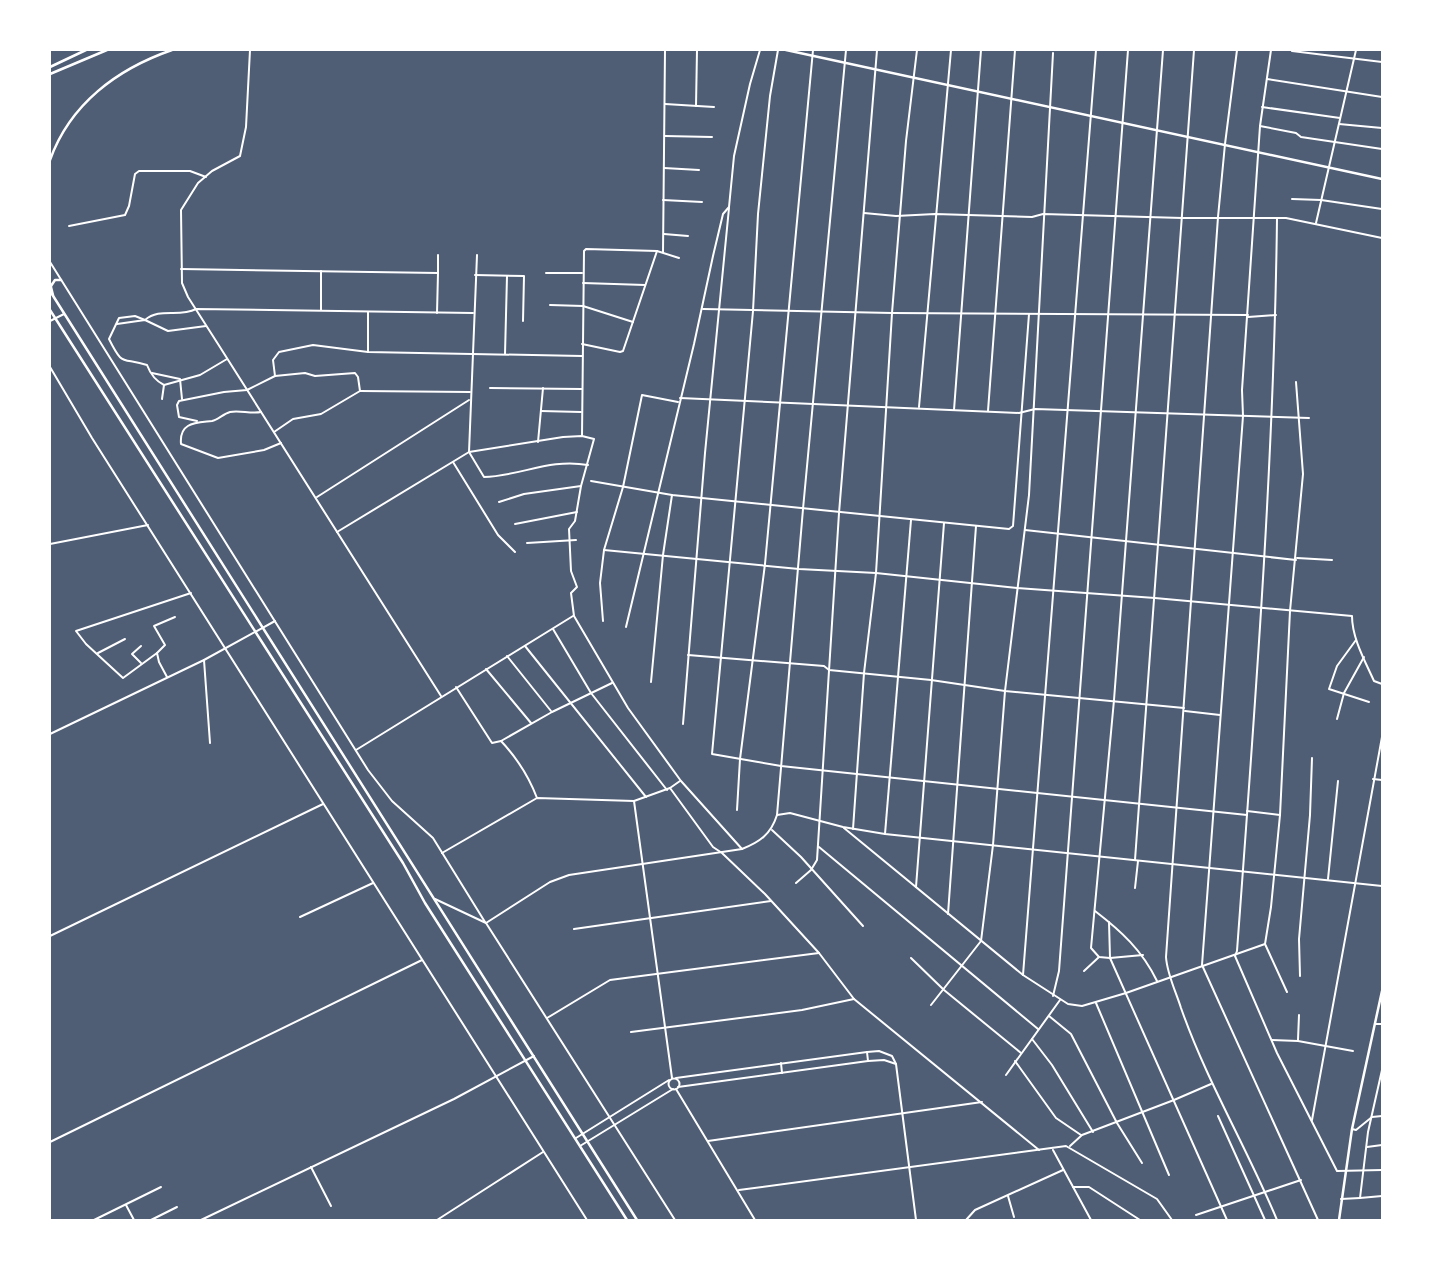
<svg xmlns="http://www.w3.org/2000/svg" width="1432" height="1270" viewBox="0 0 1432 1270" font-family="Cabin,sans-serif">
	<rect width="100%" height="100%" fill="#2d3142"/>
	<rect fill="#4f5d75" x="50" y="50" width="1332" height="1170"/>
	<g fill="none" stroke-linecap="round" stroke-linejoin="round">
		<g stroke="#fff" stroke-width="2">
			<polyline points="250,50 246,127 240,156 212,171 198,183 181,210 182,283 188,297 218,344 441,696"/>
			<polyline points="778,50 770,96 758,214 753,311 712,754 781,766 1247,815"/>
			<path d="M1237,50L1225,144L1218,217L1166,957C1167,974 1176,992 1181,1008C1207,1082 1247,1148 1277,1220"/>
			<polyline points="1271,50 1260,126 1242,390 1243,416 1202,965 1318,1220"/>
			<polyline points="1292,51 1382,62"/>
			<polyline points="1267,79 1382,97"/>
			<polyline points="665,104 714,107"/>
			<polyline points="696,106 697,50"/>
			<polyline points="1262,107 1340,118"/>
			<polyline points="1339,124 1382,128"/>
			<polyline points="1260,126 1296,133 1301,137 1382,149"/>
			<polyline points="665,136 712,137"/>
			<polyline points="664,168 699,170"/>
			<polyline points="1292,199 1321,200 1382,209"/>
			<polyline points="663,200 702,202"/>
			<polyline points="864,213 896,216 935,214 1032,217 1043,214 1182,218 1286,218 1382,238"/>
			<path d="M1277,218C1274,463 1255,707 1237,951L1235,956L1277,1053L1337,1171L1382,1170"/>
			<polyline points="1316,223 1356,50"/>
			<polyline points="69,226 125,215 129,206 135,174 139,171 190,171 206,177"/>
			<polyline points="664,234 688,236"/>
			<polyline points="663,252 665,50"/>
			<path d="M477,255L469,452L484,477C521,476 549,458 588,465"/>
			<polyline points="50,262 368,770 392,801 433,838 485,922"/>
			<polyline points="181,269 438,273 437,313"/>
			<polyline points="438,273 438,255"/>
			<polyline points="546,273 582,273"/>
			<polyline points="475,275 524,276 523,321"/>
			<polyline points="583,283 645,285"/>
			<polyline points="550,305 583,306 633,322"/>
			<polyline points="703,309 892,313 1248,315"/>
			<polyline points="321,310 321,271"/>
			<polyline points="1248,317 1276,315"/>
			<polyline points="50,321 64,314"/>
			<polyline points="117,324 145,320 168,331 206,326"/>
			<polyline points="582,344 620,352 623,351 657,251"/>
			<polyline points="368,352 368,312"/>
			<polyline points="505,354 507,276"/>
			<polyline points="50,367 92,438 587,1220"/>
			<polyline points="152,373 180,379 182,399"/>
			<polyline points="275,376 273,360 279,352 313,345 368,352 582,356"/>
			<path d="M164,385C156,381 150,373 147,365C121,357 123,367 109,339L119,318L135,316L145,320C160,307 179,318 196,309L473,313"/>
			<polyline points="490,388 582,389"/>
			<polyline points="360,391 470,392"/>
			<polyline points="680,398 1019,413 1035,409 1309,418"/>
			<polyline points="162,399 164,385 200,375 227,359"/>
			<polyline points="919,407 951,50"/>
			<polyline points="954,410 981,50"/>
			<polyline points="541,411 581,412"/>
			<polyline points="988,411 1015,50"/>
			<path d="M261,412C251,414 239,410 230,412C223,414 218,420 212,421C196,423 179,422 181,444L218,458L264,450L281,443"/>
			<polyline points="197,421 179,417 177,405 179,401 224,392 247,390 275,376 305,373 315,376 355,373 358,377 360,391 321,414 293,419 274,432"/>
			<polyline points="582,436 584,251 586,249 657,251 679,258"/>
			<polyline points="538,442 543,388"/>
			<polyline points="453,462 498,535 515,552"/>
			<polyline points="591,481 672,495 1009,529 1013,526 1029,314"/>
			<polyline points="317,497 469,400"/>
			<polyline points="499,502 524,494 581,486"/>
			<polyline points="515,524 577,512"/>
			<polyline points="1025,530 1296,560"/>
			<polyline points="337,532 469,452 563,437 582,436 594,439 581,486 575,521 569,529 571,571 577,587 571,593 574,616 628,708 681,781 742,849"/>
			<polyline points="527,543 576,540"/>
			<polyline points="50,544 148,525"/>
			<path d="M604,550L799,569L876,573L1017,588L1155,598L1352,616C1352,638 1365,661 1374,681L1382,684"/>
			<polyline points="1297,558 1332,560"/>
			<polyline points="603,621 600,583 604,550 623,487 642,395 678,402"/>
			<polyline points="626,627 694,344 713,256 723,214 729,207 734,156 750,84 760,50"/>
			<polyline points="553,629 591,693 667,790"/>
			<polyline points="1356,640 1337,666 1329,689 1369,702"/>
			<polyline points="141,646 132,654 141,663"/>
			<polyline points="525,646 646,797"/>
			<polyline points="98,653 125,639"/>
			<polyline points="157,653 165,645 154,626 175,617"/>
			<polyline points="688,655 824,666 829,670 931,680 1005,691 1184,708"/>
			<polyline points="507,656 551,711"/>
			<polyline points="204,660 210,743"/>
			<polyline points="486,669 531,723"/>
			<polyline points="167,677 159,662 157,653 123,678 86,644 76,631 191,593"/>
			<polyline points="651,682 663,555 672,495"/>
			<polyline points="456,687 492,743 501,741 552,712 612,683"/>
			<polyline points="1185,711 1220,715"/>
			<polyline points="1337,719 1344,693 1364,657"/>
			<polyline points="683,724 705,453 729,208"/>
			<polyline points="50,734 204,660 275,621"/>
			<path d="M501,741C517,758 529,777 537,798"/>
			<polyline points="356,750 573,616"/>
			<polyline points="1373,779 1382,780"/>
			<polyline points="670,788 713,847 722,853 765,894 819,953 854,999 1039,1150"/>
			<polyline points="634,801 672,1078"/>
			<polyline points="737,810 740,759 765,564 813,50"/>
			<polyline points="1247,811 1280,815"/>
			<polyline points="777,815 803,509 846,50"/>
			<polyline points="844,828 1023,975 1068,1004 1082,1006 1126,993 1265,944"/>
			<polyline points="853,829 864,673 876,573 892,313 906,141 917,50"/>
			<polyline points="772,830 801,857 863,926"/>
			<polyline points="885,834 911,520"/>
			<polyline points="819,847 1038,1029"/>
			<polyline points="442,853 537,798 634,801 670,788 680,781"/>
			<polyline points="1135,860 1194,50"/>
			<polyline points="1328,879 1338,781"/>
			<polyline points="796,883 811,870 817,860 839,513 877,50"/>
			<polyline points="916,887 944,523"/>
			<polyline points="1135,888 1138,861"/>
			<path d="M1095,911C1121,931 1142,950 1157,981"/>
			<polyline points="948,914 976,526"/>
			<polyline points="300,917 373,883"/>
			<polyline points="1109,922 1110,958 1227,1220"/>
			<polyline points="574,929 771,901"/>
			<polyline points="50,936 323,804"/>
			<polyline points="1143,955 1110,958 1099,957 1091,948 1114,700 1163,50"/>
			<polyline points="911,958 944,990 1021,1053"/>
			<polyline points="1084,971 1099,957"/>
			<polyline points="1023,975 1096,50"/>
			<polyline points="1300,976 1299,939 1310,815 1312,758"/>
			<polyline points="1287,992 1265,944 1271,907 1280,815 1290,611 1303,474 1296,382"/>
			<polyline points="1053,996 1059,971 1128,50"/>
			<polyline points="1096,1003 1169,1175"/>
			<polyline points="931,1005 981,941 993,845 1005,691 1029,495 1053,53"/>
			<polyline points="1049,1016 1071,1034 1117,1123 1142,1163"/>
			<polyline points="547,1018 610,980 819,953"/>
			<polyline points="1375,1024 1382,1024"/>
			<polyline points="631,1032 802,1010 854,999"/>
			<polyline points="1032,1039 1052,1065 1093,1132"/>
			<polyline points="1272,1040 1298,1041 1353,1051"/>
			<polyline points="1298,1040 1299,1015"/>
			<polyline points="1015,1061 1056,1118 1081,1135"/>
			<polyline points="1382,1070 1368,1132 1360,1198 1382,1196"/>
			<polyline points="1006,1075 1060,1000"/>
			<polyline points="676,1089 755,1220"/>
			<polyline points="1218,1116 1265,1220"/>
			<polyline points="1312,1120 1382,737"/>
			<polyline points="1352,1129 1356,1130 1372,1117 1382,1116"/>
			<polyline points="708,1141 982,1102"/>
			<polyline points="50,1142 422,960"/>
			<polyline points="1070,1146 1082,1135 1174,1100 1211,1084"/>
			<polyline points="1367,1147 1382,1145"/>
			<polyline points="1053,1150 1091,1220"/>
			<polyline points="311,1167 331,1206"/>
			<polyline points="1073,1187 1089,1187 1140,1220"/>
			<polyline points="739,1190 1066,1146 1157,1199 1172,1220"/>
			<polyline points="1008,1196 1014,1217"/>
			<polyline points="1341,1199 1360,1198"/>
			<polyline points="126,1205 134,1220"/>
			<polyline points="1196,1215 1301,1180"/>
			<polyline points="94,1220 161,1187"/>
			<polyline points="151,1220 177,1207"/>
			<polyline points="201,1220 454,1099 534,1056"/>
			<polyline points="437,1220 543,1152"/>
			<polyline points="966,1220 975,1210 1063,1170"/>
		</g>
		<g stroke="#fff" stroke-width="2">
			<path d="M435,899L486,923L550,882L569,875L742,849C760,842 771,834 777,815L790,813L843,827L885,834L1382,886"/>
			<polyline points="486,923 675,1220"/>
			<polyline points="867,1052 868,1061"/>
			<polyline points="781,1063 782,1073"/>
			<polyline points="676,1078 867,1052 879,1051 892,1056 896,1064 916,1220"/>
			<circle cx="674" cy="1084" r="5.5"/>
			<polyline points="678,1087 868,1061 884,1060 896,1064"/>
			<polyline points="576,1138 669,1080"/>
			<polyline points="580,1146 673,1089"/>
		</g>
		<g stroke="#fff" stroke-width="2.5">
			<polyline points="786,50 1382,179"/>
			<polyline points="50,67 86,50"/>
			<polyline points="50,74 107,50"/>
			<path d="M50,160C70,104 117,69 172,50"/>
			<polyline points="50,283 53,295"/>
			<polyline points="51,286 55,280 61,280"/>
			<polyline points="1339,1220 1352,1129 1382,991"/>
		</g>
		<g stroke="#fff" stroke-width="2.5">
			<polyline points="50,291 637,1220"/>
			<polyline points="50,310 403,863 425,903 627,1220"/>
		</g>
	</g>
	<rect width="1432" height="1270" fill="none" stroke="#ffffff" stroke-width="102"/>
</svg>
